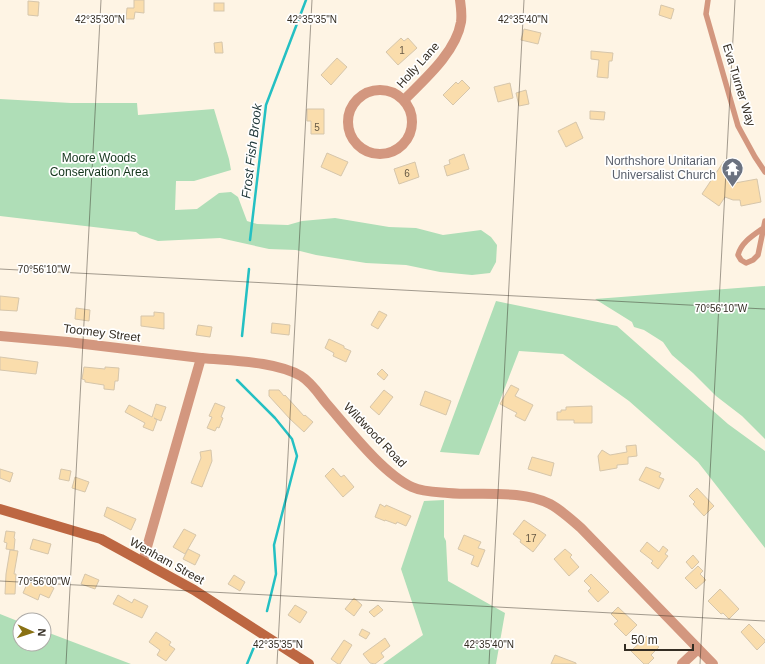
<svg xmlns="http://www.w3.org/2000/svg" width="765" height="664" viewBox="0 0 765 664" font-family="Arial,sans-serif">
	<rect width="100%" height="100%" fill="#fef4e4"/>
	<g fill="#afdeb7">
		<polygon points="0,99 71,103 137,103 138,115 214,109 229,159 231,170 194,181 176,181 175,210 197,209 219,193 231,192 238,197 247,221 257,224 288,225 302,221 335,218 389,227 416,228 443,235 481,230 491,237 497,245 496,262 490,273 472,275 440,272 406,265 366,263 316,255 296,250 269,249 220,238 158,241 140,235 136,232 0,216"/>
		<polygon points="765,286 765,439 742,416 716,396 693,373 672,355 663,342 644,330 634,327 632,322 595,299"/>
		<polygon points="496,301 617,326 728,424 765,451 765,548 698,462 629,401 563,354 519,351 479,455 440,452"/>
		<polygon points="444,500 444,537 446,541 448,581 505,613 496,664 383,664 423,635 401,569 424,501"/>
		<polygon points="0,614 20,622 20,644 44,644 44,631 131,664 0,664"/>
	</g>
	<g fill="none" stroke-linecap="round" stroke-linejoin="round">
		<g stroke="#24c0c3" stroke-width="2.5">
			<polyline points="250,240 266,105 306,0"/>
			<polyline points="242,336 249,269"/>
			<polyline points="237,380 275,418 292,439 297,456 274,545 276,574 267,611"/>
			<polyline points="247,664 254,647"/>
		</g>
	</g>
	<g fill="#faddac" stroke="#d6c6ab">
		<polygon points="134,0 144,0 144,13 135,12 134,19 126,19 127,8 134,8"/>
		<polygon points="28,1 39,2 38,16 28,15"/>
		<rect x="214" y="3" width="10" height="8"/>
		<polygon points="661,5 674,9 671,19 659,15"/>
		<polygon points="524,29 541,33 538,44 521,40"/>
		<polygon points="401,38 404,41 408,38 417,48 398,65 386,52"/>
		<polygon points="222,42 223,53 215,53 214,43"/>
		<polygon points="591,51 613,53 612,61 609,61 608,78 597,77 599,60 591,59"/>
		<polygon points="337,58 347,67 331,85 321,75"/>
		<polygon points="462,80 470,88 453,105 443,95 456,82 458,84"/>
		<polygon points="510,83 513,98 498,102 494,87"/>
		<polygon points="526,90 529,104 519,106 516,93"/>
		<polygon points="307,109 324,109 324,134 311,134 311,121 307,121"/>
		<polygon points="590,111 605,112 604,120 590,119"/>
		<polygon points="576,122 583,138 566,147 558,131"/>
		<polygon points="327,153 348,162 341,176 321,167"/>
		<polygon points="464,154 469,169 447,176 444,166 450,164 449,160"/>
		<polygon points="724,161 742,173 735,183 757,179 761,202 741,206 740,200 733,200 725,197 719,206 702,194"/>
		<polygon points="415,162 419,177 399,184 394,169"/>
		<polygon points="0,296 19,298 17,311 0,310"/>
		<polygon points="76,308 90,310 89,321 75,319"/>
		<polygon points="379,311 387,315 378,329 371,325"/>
		<polygon points="154,312 164,313 164,329 141,326 141,316 154,316"/>
		<polygon points="272,323 290,325 289,335 271,333"/>
		<polygon points="198,325 212,327 210,337 196,335"/>
		<polygon points="329,339 344,346 344,348 351,351 346,362 333,356 334,353 325,348"/>
		<polygon points="0,357 38,362 36,374 0,370"/>
		<polygon points="84,367 105,369 105,367 119,368 118,381 115,381 114,390 104,389 104,385 85,382 85,380 82,379"/>
		<polygon points="382,369 388,375 384,380 377,374"/>
		<polygon points="511,385 519,389 515,396 533,405 525,421 515,416 517,413 500,404"/>
		<polygon points="269,390 279,390 284,396 285,395 304,416 305,415 313,422 304,432 290,419 269,396"/>
		<polygon points="384,390 393,397 379,415 370,407"/>
		<polygon points="425,391 451,401 446,415 420,405"/>
		<polygon points="215,403 225,407 221,417 223,418 219,428 217,427 215,431 207,428 212,417 209,416"/>
		<polygon points="156,404 166,407 161,421 154,418 157,420 153,431 143,427 145,423 125,412 129,405 152,417"/>
		<polygon points="592,406 592,423 574,423 574,420 557,420 557,412 561,412 561,410 566,410 566,407"/>
		<polygon points="636,445 637,456 628,457 628,464 617,465 617,468 600,471 598,456 602,450 610,455 627,452 626,446"/>
		<polygon points="211,450 212,461 202,487 191,483 201,458 200,452"/>
		<polygon points="532,457 554,463 551,476 528,469"/>
		<polygon points="646,467 661,473 659,477 664,479 659,489 639,480"/>
		<polygon points="333,468 341,477 344,475 354,487 343,497 325,476"/>
		<polygon points="0,469 13,473 10,482 0,478"/>
		<polygon points="61,469 71,471 69,481 59,479"/>
		<polygon points="75,477 89,482 85,492 72,488"/>
		<polygon points="697,488 714,506 704,516 693,504 695,502 689,496"/>
		<polygon points="380,504 385,507 386,505 411,516 406,526 397,522 396,524 385,520 385,521 375,517"/>
		<polygon points="107,507 136,519 131,530 104,516"/>
		<polygon points="524,520 546,535 533,552 520,542 521,540 513,534"/>
		<polygon points="184,529 196,535 185,554 173,547"/>
		<polygon points="6,531 15,532 14,538 15,539 14,550 6,549 7,543 4,542"/>
		<polygon points="464,535 481,542 478,548 485,550 478,567 471,564 474,556 458,549"/>
		<polygon points="33,539 51,544 48,554 30,549"/>
		<polygon points="647,542 659,552 663,546 668,550 665,554 668,556 658,569 651,563 653,561 640,551"/>
		<polygon points="188,549 200,555 195,565 183,559"/>
		<polygon points="565,549 572,555 570,557 579,567 569,576 554,559"/>
		<polygon points="10,550 18,551 14,574 16,574 15,594 5,594 6,574"/>
		<polygon points="693,555 699,562 692,569 686,562"/>
		<polygon points="698,566 703,571 700,574 706,580 696,589 685,578"/>
		<polygon points="85,574 99,580 95,589 81,584"/>
		<polygon points="591,574 609,592 598,602 588,591 591,588 584,581"/>
		<polygon points="234,575 245,582 240,591 228,584"/>
		<polygon points="30,577 54,588 49,598 40,594 38,600 23,593"/>
		<polygon points="720,589 739,609 729,619 723,613 721,614 708,601"/>
		<polygon points="118,595 132,603 134,599 148,606 142,618 113,604"/>
		<polygon points="354,598 362,605 354,616 345,609"/>
		<polygon points="295,605 307,612 300,623 288,615"/>
		<polygon points="378,605 383,610 374,617 369,612"/>
		<polygon points="618,607 637,625 626,636 614,624 618,621 611,614"/>
		<polygon points="749,624 765,640 765,642 757,650 741,632"/>
		<polygon points="362,629 370,633 366,639 359,635"/>
		<polygon points="156,632 171,642 169,645 175,649 166,661 157,655 160,650 149,642"/>
		<polygon points="647,636 659,647 651,655 654,658 648,664 644,664 631,651"/>
		<polygon points="385,638 390,646 381,653 384,657 375,664 370,663 363,654"/>
		<polygon points="344,640 352,645 340,664 338,664 331,659"/>
		<polygon points="555,655 576,663 576,664 551,664"/>
	</g>
	<g fill="none" stroke-linecap="round" stroke-linejoin="round">
		<g stroke="#d3977f" stroke-width="5.5">
			<polyline points="708,0 706,14 738,126 755,157 765,172"/>
			<path d="M762,229C752,236 741,243 738,255L741,260L746,263L753,260L758,255L765,221"/>
		</g>
		<g stroke="#d3977f" stroke-width="10">
			<circle cx="380" cy="122" r="32"/>
			<path d="M404,100C425,79 456,52 461,22C462,15 461,7 460,0"/>
			<polyline points="0,336 68,342 201,358"/>
			<path d="M143,561L201,358C231,361 275,361 301,376C311,382 319,394 326,403C348,428 382,473 412,487C423,492 436,492 448,493C480,496 520,489 550,504C561,510 571,519 581,528L713,664"/>
			<polyline points="682,664 698,649"/>
		</g>
		<polyline stroke="#bd6742" stroke-width="10" points="0,509 101,539 194,590 309,664"/>
	</g>
	<path fill="none" stroke="#342d23" stroke-width="1" stroke-opacity="0.45" d="M0,269L765,309M0,581L765,621M66,664L101,0M277,664L312,0M489,664L524,0M700,664L735,0"/>
	<defs>
		<symbol id="temple-pin" viewBox="-11 -11 22 30"><path d="M0 17L-7.5 6A9.5 9.5 0 1 1 7.5 6Z" fill="#6b7280" stroke="#fff"/><path d="M0-6L5-2H3V0L6.5 2.5H4V6H1.5V3h-3V6H-4V2.5H-6.5L-3 0V-2H-5Z" fill="#fff"/></symbol>
	</defs>
	<g fill-rule="evenodd">
		<use href="#temple-pin" x="720" y="156" width="25" height="34"/>
	</g>
	<g text-anchor="middle" stroke-width="3.5" stroke-linejoin="round" paint-order="stroke">
		<g font-size="10" fill="#665945">
			<text x="402" y="54">1</text>
			<text x="317" y="131">5</text>
			<text x="407" y="177">6</text>
			<text x="531" y="542">17</text>
		</g>
		<g font-size="12" fill="#342d23" stroke="#fff">
			<text transform="translate(418 65) rotate(-48)" y="4">Holly Lane</text>
			<text transform="translate(739 85) rotate(73)" y="4">Eva Turner Way</text>
			<text transform="translate(102 333) rotate(7)" y="4">Toomey Street</text>
			<text transform="translate(375 435) rotate(46)" y="4">Wildwood Road</text>
			<text transform="translate(167 561) rotate(29)" y="4">Wenham Street</text>
		</g>
		<g font-size="12" fill="#13341b" stroke="#fff">
			<text x="99" y="162">Moore Woods<tspan x="99" dy="14">Conservation Area</tspan></text>
		</g>
		<g font-size="12" fill="#5b616d" stroke="#fff" text-anchor="end">
			<text x="716" y="165">Northshore Unitarian<tspan x="716" dy="14">Universalist Church</tspan></text>
		</g>
		<g font-size="13" font-style="italic" fill="#21393a" stroke="#fff">
			<text transform="translate(251 151) rotate(-83)" y="5">Frost Fish Brook</text>
		</g>
	</g>
	<g font-size="10" text-anchor="middle" fill="#342d23" stroke="#fff" stroke-width="3.5" stroke-linejoin="round" paint-order="stroke">
		<text x="100" y="23">42°35'30"N</text>
		<text x="312" y="23">42°35'35"N</text>
		<text x="523" y="23">42°35'40"N</text>
		<text x="44" y="273">70°56'10"W</text>
		<text x="721" y="312">70°56'10"W</text>
		<text x="44" y="585">70°56'00"W</text>
		<text x="278" y="648">42°35'35"N</text>
		<text x="489" y="648">42°35'40"N</text>
	</g>
	<g transform="translate(32 632) rotate(93)"><circle r="19" fill="#ffffff" stroke="#aeaba7"/>
	<path d="M0-3L7 15L0 10L-7 15Z" fill="#897113"/>
	<text y="-6" font-size="11" font-weight="bold" text-anchor="middle" fill="#342d23">N</text>
	</g>
	<path d="M625 644v6h68v-6" fill="none" stroke="#342d23" stroke-width="2"/>
	<text x="631" y="644" font-size="12" fill="#342d23" stroke="#ffffff" stroke-width="3" paint-order="stroke">50 m</text>
</svg>
